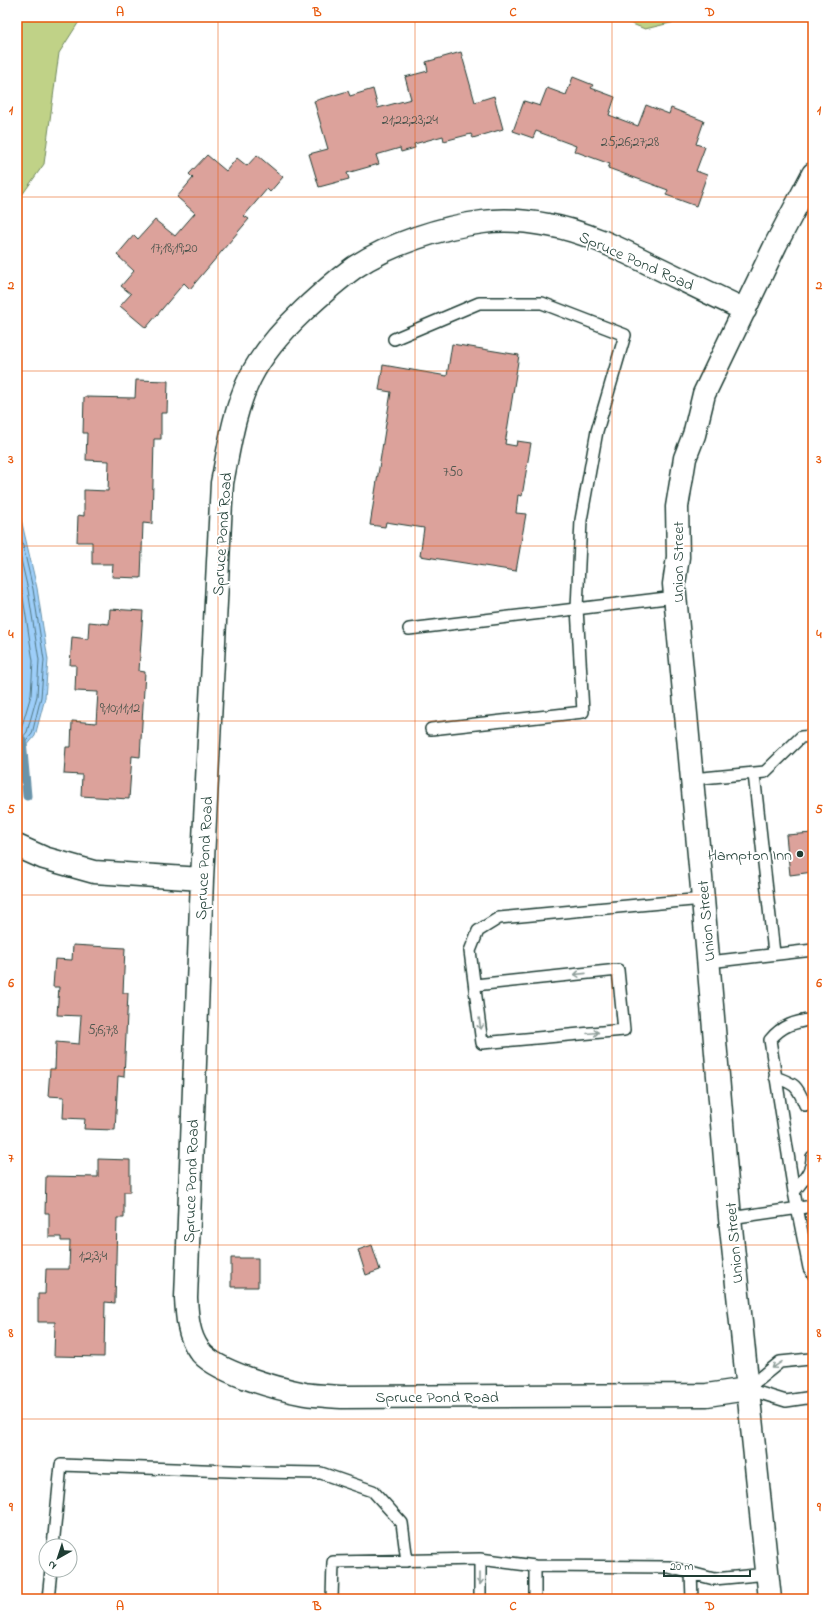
<svg xmlns="http://www.w3.org/2000/svg" width="830" height="1616" font-family="'Indie Flower',sans-serif">
<style>
.green{fill:#c0d287;stroke:#70885e}
.water{fill:#9dcef9;stroke:#6b94aa}
.lines{fill:none;stroke-linecap:round;stroke-linejoin:round}
.shore{stroke:#517783;stroke-width:1}
.stream{stroke:#6b94aa;stroke-width:9}
.building{fill:#dca29b;stroke:#1f3d34}
.service-casing{stroke:#1f3d34;stroke-width:14}
.minor-casing{stroke:#1f3d34;stroke-width:25}
.service{stroke:#fff;stroke-width:11}
.minor{stroke:#fff;stroke-width:22}
.oneway{stroke:#8f9e9a}
.grid{fill:none;stroke:#e8590c;stroke-width:1;stroke-opacity:0.55}
.poi-dot{fill:#1f3d34;stroke:#fff;stroke-width:1.5}
.labels{text-anchor:middle;stroke-width:4;stroke-linejoin:round;paint-order:stroke}
.number-label{font-size:14px;fill:#4e564e}
.street-label{font-size:16px;fill:#1f3d34;stroke:#fff}
.poi-label{font-size:16px;fill:#1f3d34;stroke:#fff;text-anchor:end}
.neatline{fill:none;stroke:#e8590c;stroke-width:1.5}
.grid-label{font-size:13px;text-anchor:middle;font-weight:bold;fill:#e8590c}
</style>
<rect width="100%" height="100%" fill="#fff"/>
<filter id="ink" filterUnits="userSpaceOnUse"><feTurbulence type="fractalNoise" baseFrequency=".025" numOctaves="2"/><feDisplacementMap in="SourceGraphic" scale="8" xChannelSelector="R" yChannelSelector="G"/><feConvolveMatrix kernelMatrix="1 2 1 2 8 2 1 2 1" color-interpolation-filters="sRGB"/></filter>
<g filter="url(#ink)">
<path class="green" d="M17 17H82L59 53 44 164 17 202Z
M614 17H696L645 29Z"/>
<path class="water" d="M17 502 37 588 48 660 45 698 35 736 17 758Z"/>
<g class="lines">
<path class="shore" d="M17 520 33 589 44 660 41 697 32 734 17 752
M17 542 28 590 39 660 37 696 27 732 17 744
M17 569 22 591 33 661 31 695 21 729 17 735"/>
<path class="stream" d="M22 740 27 796"/>
</g>
<path class="building" d="M461 52 475 102 494 96 503 129 473 138 471 134 444 141 443 136 414 144 415 148 401 152 400 148 376 155 379 164 347 173 349 179 319 187 309 154 328 149 314 101 348 91 350 96 373 89 378 108 411 99 405 77 428 71 426 62Z
M573 77 593 85 591 88 615 97 609 115 638 126 646 105 669 114 671 108 704 121 696 144 705 147 696 171 707 175 696 206 666 195 668 190 608 168 610 164 574 151 576 146 536 131 533 138 513 131 524 101 540 106 547 88 566 95Z
M207 155 226 171 237 158 247 166 257 155 283 177 270 192 267 189 244 216 249 219 190 289 184 283 146 328 120 306 131 294 121 286 134 271 117 255 134 235 138 239 155 220 175 236 195 213 177 197 193 178 189 174Z
M452 344 519 355 505 444 516 446 517 441 531 443 522 496 518 495 516 513 526 514 516 571 420 556 424 528 386 522 385 527 370 525 391 392 379 390 383 365 447 376Z
M136 380 168 381 167 413H161V439H154L152 524 143 523 141 578 112 577 113 564H92V542H77L78 515 84 516V490L108 491 109 461 86 460 87 433H83L84 397 135 398Z
M110 609 143 611 139 671 145 672 140 757 132 756 129 799 81 796 82 775 64 774 66 747H71L72 721 96 723 98 692 75 691 76 665H70L72 637 88 639 89 622 109 624Z
M813 833V872L790 875 786 835Z
M73 945 125 948 123 993H128L124 1077 118 1076 115 1130 84 1129 85 1119 63 1118 64 1097 48 1096 50 1069H55L56 1042 79 1044 81 1016 57 1015 59 987H53L55 959 72 960Z
M98 1159 130 1160V1192H124V1218H117L115 1303 105 1302 104 1357 54 1356 55 1322H38V1294H45L46 1269H69L70 1241H61V1237H49V1213H45L46 1176 98 1177Z
M372 1245 380 1270 366 1275 358 1250Z
M231 1258H258V1287H231Z"/>
<g class="lines">
<defs>
<path id="service" d="M394 339 479 303H542L625 335 597 431 581 520 577 608 583 712 431 729
M409 629 675 597
M754 774 774 953
M692 779 765 772 801 737 813 736
M709 962 813 950
M475 985 618 970 624 1030 482 1043 470 951 478 931 499 918 703 899
M813 1019C795 1022 782 1025 770 1040L794 1192 809 1268 813 1274
M775 1077C795 1084 797 1085 805 1105
M794 1192C802 1181 813 1171 812 1157
M730 1218 813 1206
M747 1389 780 1362 810 1359 813 1361
M747 1389 786 1401 813 1397
M53 1546 61 1465 258 1472 321 1473 373 1491 402 1523 407 1561
M480 1559V1599
M48 1599 51 1570
M332 1599 333 1562 480 1559 535 1566 669 1567 691 1573
M535 1599V1566
M692 1599 691 1573 714 1579 768 1574"/>
<path id="minor" d="M745 310C715 296 685 281 656 267 622 250 585 231 548 225 527 221 504 219 483 222 442 227 390 244 355 267 337 280 319 296 303 311 282 331 263 352 250 378 234 410 229 448 222 483L202 879 186 1298C187 1316 188 1335 199 1350 214 1372 279 1389 305 1394 317 1396 330 1396 342 1397L707 1395 747 1389
M17 846 44 858 94 872 202 879
M770 1599 730 1218 703 899 674 584 678 557 677 507 685 458 694 435 704 394 776 244 813 174"/>
</defs>
<use href="#service" class="service-casing"/>
<use href="#minor" class="minor-casing"/>
<use href="#service" class="service"/>
<use href="#minor" class="minor"/>
</g>
<defs><path id="oneway-shaft" d="M-6 0H5M1.5-3L5.5 0L1.5 3" fill="none" stroke-width="1.6" stroke-linecap="round" stroke-linejoin="round"/></defs>
<g class="oneway">
<use href="#oneway-shaft" transform="translate(580 974) rotate(174)"/>
<use href="#oneway-shaft" transform="translate(480 1024) rotate(82)"/>
<use href="#oneway-shaft" transform="translate(593 1033) rotate(-5)"/>
<use href="#oneway-shaft" transform="translate(777 1365) rotate(146)"/>
<use href="#oneway-shaft" transform="translate(480 1579) rotate(90)"/>
</g>
</g>
<path class="grid" d="M218 17V1599M415 17V1599M612 17V1599M17 197H813M17 371H813M17 546H813M17 721H813M17 895H813M17 1070H813M17 1245H813M17 1419H813"/>
<circle class="poi-dot" cx="800" cy="854" r="4"/>
<g class="labels">
<g class="number-label">
<text x="410" y="124">21;22;23;24</text>
<text x="630" y="146">25;26;27;28</text>
<text x="174" y="252">17;18;19;20</text>
<text x="453" y="476">750</text>
<text x="120" y="712">9;10;11;12</text>
<text x="103" y="1034">5;6;7;8</text>
<text x="93" y="1260">1;2;3;4</text>
</g>
<g class="street-label">
<text transform="translate(637 260) rotate(24)" y="6">Spruce Pond Road</text>
<text transform="translate(221 534) rotate(-86)" y="6">Spruce Pond Road</text>
<text transform="translate(677 562) rotate(-90)" y="6">Union Street</text>
<text transform="translate(203 858) rotate(-87)" y="6">Spruce Pond Road</text>
<text transform="translate(705 921) rotate(-95)" y="6">Union Street</text>
<text transform="translate(190 1181) rotate(-88)" y="6">Spruce Pond Road</text>
<text transform="translate(733 1243) rotate(-95)" y="6">Union Street</text>
<text x="437" y="1402">Spruce Pond Road</text>
</g>
<g class="poi-label">
<text x="792" y="860">Hampton Inn</text>
</g>
</g>
<rect width="830" height="1616" fill="none" stroke="#fff" stroke-width="44"/>
<g transform="translate(58 1558) rotate(219)"><circle r="19" fill="#ffffff" stroke="#a5b1ae"/>
<path d="M0-3L7 15L0 10L-7 15Z" fill="#1f3d34"/>
<text y="-6" font-size="11" font-weight="bold" text-anchor="middle" fill="#1f3d34">N</text>
</g>
<path d="M664 1570v6h86v-6" fill="none" stroke="#1f3d34" stroke-width="2"/>
<text x="670" y="1570" font-size="12" fill="#1f3d34" stroke="#ffffff" stroke-width="3" paint-order="stroke">20 m</text>
<rect x="22" y="22" width="786" height="1572" class="neatline"/>
<g class="grid-label">
<text x="120" y="16">A</text>
<text x="317" y="16">B</text>
<text x="513" y="16">C</text>
<text x="710" y="16">D</text>
<text x="11" y="114">1</text>
<text x="819" y="114">1</text>
<text x="11" y="289">2</text>
<text x="819" y="289">2</text>
<text x="11" y="463">3</text>
<text x="819" y="463">3</text>
<text x="11" y="638">4</text>
<text x="819" y="638">4</text>
<text x="11" y="813">5</text>
<text x="819" y="813">5</text>
<text x="11" y="987">6</text>
<text x="819" y="987">6</text>
<text x="11" y="1162">7</text>
<text x="819" y="1162">7</text>
<text x="11" y="1337">8</text>
<text x="819" y="1337">8</text>
<text x="11" y="1511">9</text>
<text x="819" y="1511">9</text>
<text x="120" y="1610">A</text>
<text x="317" y="1610">B</text>
<text x="513" y="1610">C</text>
<text x="710" y="1610">D</text>
</g>
</svg>
